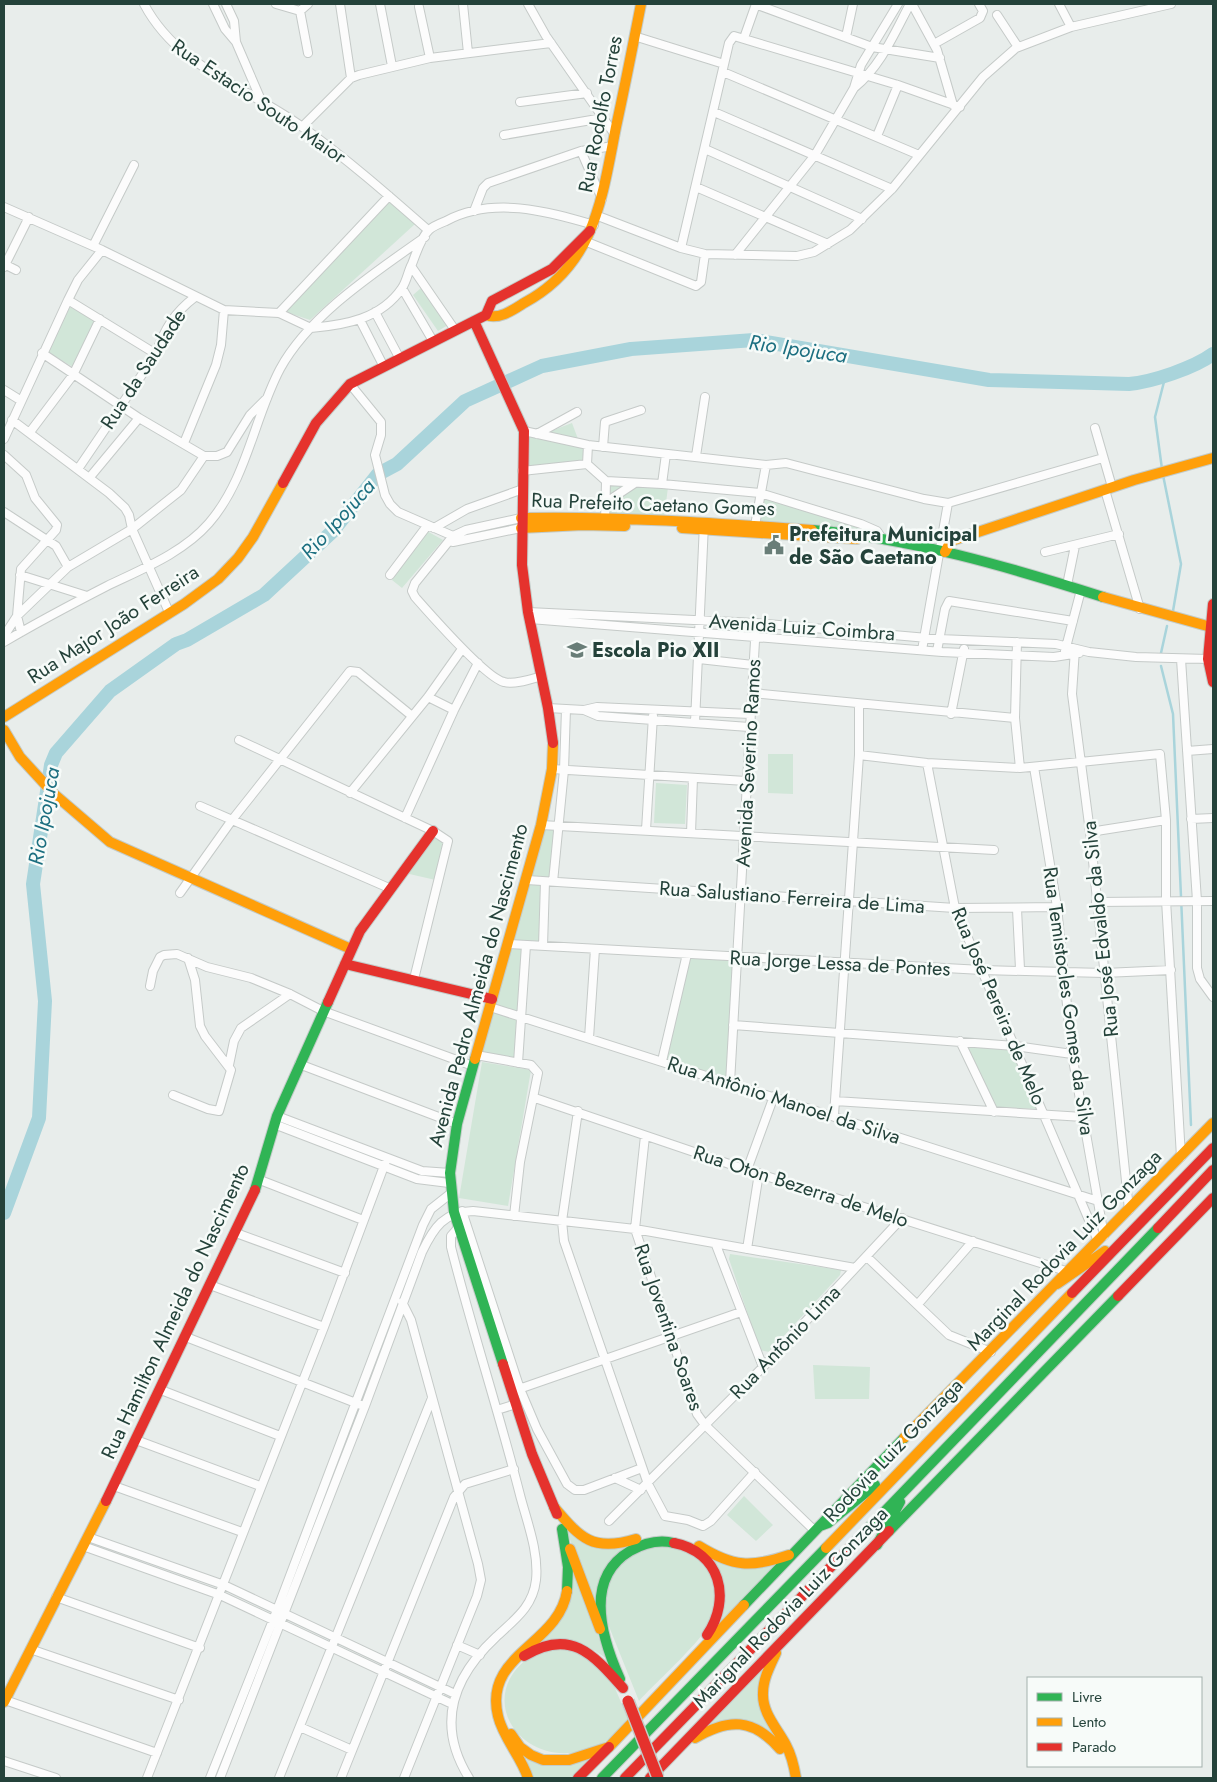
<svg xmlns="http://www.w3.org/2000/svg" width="1217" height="1782" font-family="Jost,sans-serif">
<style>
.green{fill:#d1e6d8}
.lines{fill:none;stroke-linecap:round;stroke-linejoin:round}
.stream{stroke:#a9d4db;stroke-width:2.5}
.river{stroke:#a9d4db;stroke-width:14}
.street-casing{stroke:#c5cac8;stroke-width:10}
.fast-casing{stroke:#c3cbc8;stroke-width:12}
.slow-casing{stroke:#c3cbc8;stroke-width:12}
.jam-casing{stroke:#c3cbc8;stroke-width:12}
.street{stroke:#fcfcfc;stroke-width:8}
.fast{stroke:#30b455;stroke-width:10}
.slow{stroke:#ff9f0a;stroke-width:10}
.jam{stroke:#e5322d;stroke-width:10}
.jam-bridge-casing{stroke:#c3ccc9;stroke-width:14;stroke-linecap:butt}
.jam-bridge{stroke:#e5322d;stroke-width:11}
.labels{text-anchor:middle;stroke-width:5;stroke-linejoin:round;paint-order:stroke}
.street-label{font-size:20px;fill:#24423a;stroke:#f7fbf9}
.poi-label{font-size:20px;font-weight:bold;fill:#24423a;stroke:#f7fbf9;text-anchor:start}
.water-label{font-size:21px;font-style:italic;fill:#1c6f80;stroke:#f7fbf9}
</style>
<rect width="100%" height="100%" fill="#e8edeb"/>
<path class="green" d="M389 200 415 224 310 320 286 312Z
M421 288 448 325 438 331 413 295Z
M70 307 95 321 73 367 47 352Z
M572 423 578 439 543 434Z
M530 436 584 447 582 462 529 467Z
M609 484 668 487 664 519 608 517Z
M760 492 866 524 864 535 843 528 756 523Z
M425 530 443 540 402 588 392 580Z
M768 754H793V794L768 793Z
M656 783 687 785 685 824 654 823Z
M539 823 559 824 555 881H547L541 946 527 945 518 1063 476 1055Z
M437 832 449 837 440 881 405 873Z
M687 954 737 957 730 1083 662 1061Z
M967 1046 1011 1048 1037 1109 996 1107Z
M482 1062 531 1070 508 1206 459 1198Z
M730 1254 841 1270 840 1275 769 1352 760 1350 729 1259Z
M813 1365 870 1367 869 1399H815Z
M744 1496 773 1525 756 1541 727 1515Z
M565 1527C590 1553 597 1548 631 1545 604 1563 598 1575 596 1606Z
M667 1544C688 1550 700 1557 711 1577 716 1586 719 1600 716 1611 712 1633 656 1682 639 1701L606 1619 605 1592 610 1576 622 1560 643 1546Z
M699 1549 717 1561 784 1560 715 1629 726 1598Z
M574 1573 607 1659C586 1643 564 1635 538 1644Z
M556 1647 578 1651 612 1681 628 1719C620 1727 613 1737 603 1743 530 1782 467 1700 531 1656 538 1651 548 1649 556 1647Z
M769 1658 762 1673 774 1736 759 1726 701 1731Z
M526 1755 541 1763 595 1756 572 1778H530Z"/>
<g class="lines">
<path class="stream" d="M1162 469 1155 417 1166 374
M1163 475 1181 564 1173 611
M1161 653 1167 626
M1161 666 1173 714 1191 1125"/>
<path class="river" d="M382 472 397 464 465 401 542 366 631 349 754 340 989 380 1129 384C1152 382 1194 368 1213 354
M4 1213 39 1118 45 1001 33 884 51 765 56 753 110 691 176 644 187 640 264 595 333 531 378 474"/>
<defs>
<path id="street" d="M144 4C178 68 245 86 301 126 346 158 387 194 428 230
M213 4 225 29 236 42
M226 4 234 21 236 42 261 100
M276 4 300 11 308 4
M340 4 351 78
M380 4 392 66
M463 4 468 53
M528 4 546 36 615 135
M755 4 872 47 940 58
M912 4 937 50 953 105
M1059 4 1071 27
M419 7 430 58
M300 11 308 53
M997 15 1018 47
M634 36 724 64
M846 37 853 4
M744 38 756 4
M934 44 980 18 983 11 979 4
M723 72 919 155
M854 88C881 66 894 34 910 4
M520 102 587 93
M714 112 892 189
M302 127 351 78 359 75 430 58 551 43
M504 135 603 118
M877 136 898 85
M705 149 862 219
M581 151 602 199
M696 187 828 244
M4 207 102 250 224 310 279 313 311 328
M474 211 483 188 488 183 581 151 613 146
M598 216 681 248 705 254 797 256 814 252 850 230 892 189 983 77 1016 48 1071 27 1171 4
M582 240 696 286 701 282 705 254
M93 246 134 165
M681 248 729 43 734 36 898 85 960 107
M735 255 815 155 854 88 861 65 898 4
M4 264 16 270
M411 266 455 330
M4 267 29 217
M402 288 433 341
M68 300 156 354
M375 312 400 359
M279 313 389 196
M360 320 384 367
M311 328C345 325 381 319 402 288 407 281 408 271 412 264 416 254 421 237 429 230 433 226 441 223 446 221 493 196 546 211 594 225
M42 353 139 418 204 456H217L227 452 250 415 267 398
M350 384 381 422V435L375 455 385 495 390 504 398 512 453 536 456 541
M4 390 20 400
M12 420 109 493 125 508 129 515 132 529 169 612
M1095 428 1112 487
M524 431 588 445 766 465 786 463 924 499 948 503 1103 458
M30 432 73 375 100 319
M537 434 577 412
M4 439 68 300 78 280 102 250
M184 443 216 365 221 345 224 310
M588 445 587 464 606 481
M603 447 605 422 641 410
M4 455 26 475 35 498 57 525 56 530 21 569 17 616 21 632
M696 456 705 397
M78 469 156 354C164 329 175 312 195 297
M522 471 587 464
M90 477 139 418
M606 481 662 484 760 493 861 524 877 531 883 540
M662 484 666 454
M1105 490 1140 609
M605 503 635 483
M4 512 56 546 68 567
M521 518 466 530 453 536 415 583 412 591 415 597C430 614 486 678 504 682 515 685 531 679 542 676
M605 522 606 481
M434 528 467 509 523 489
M754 531 766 465
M453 542 521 528
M1045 552 1119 534
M20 575 87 596
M390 575 427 526
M1067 585 1075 546
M528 612 756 623 939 639 1056 644 1089 652 1136 657 1208 659
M530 619 942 652 1054 657 1079 653
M4 636 17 616 68 567 132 529 181 490 204 456
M4 642C38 622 72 604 107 586 142 569 183 553 209 523 247 479 254 418 280 369 310 314 376 272 425 237
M1017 642 1015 718 1020 768
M1075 649 1072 694 1090 832 1129 1210
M922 650 948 503
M937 651 945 609 949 601 1073 621
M1065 651 1081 590
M699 659 753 665
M1181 659 1197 901V968L1200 979 1213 997
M752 693 1015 718
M428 697 454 710
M548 708 584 710 598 716 749 727
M584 710 597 707 750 714
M951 714 964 649
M695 722 704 524
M239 740 433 831 448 841 414 979
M1187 751 1213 749
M859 755 927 763 1020 768 1160 754 1166 820V900L1181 1157
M927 763 955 908 1098 1241
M1034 767 1057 907 1072 1054 1104 1236
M552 769 746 781
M350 793 428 697 462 649
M200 806 389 888
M405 818 454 710 478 663
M1191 819 1213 818
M541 825 994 850
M646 830 653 716
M1090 832 1166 820
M691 833 693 778
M527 880 955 908 1057 907
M553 882 564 770 566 709
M180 893 232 820 350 671 358 672 412 716
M1096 902 1213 901
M1017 909 1020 969
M509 944 982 970 1104 973 1171 970
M543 946 545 882
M150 986 153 971 160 957 164 955 177 954 207 967 251 978 290 994 323 1011 473 1066
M490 1007 1098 1201
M733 1025 1015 1046 1072 1054
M589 1038 595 949
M960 1041 994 1112
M476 1055 531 1065 538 1073 520 1162 514 1216
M662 1061 687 954
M518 1063 526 945
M299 1064 457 1124
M229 1065 234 1041 241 1028 290 994
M730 1083 756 623
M173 1095 208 1109 219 1111 231 1070 205 1036 200 1026 195 980 188 958
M535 1098 747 1170 1069 1272
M835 1101 1083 1117
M578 1111 562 1221 564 1241 648 1484 665 1516 688 1520 703 1526 711 1521 755 1472
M834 1115 859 755V704
M277 1116 422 1171 450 1173
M274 1124 417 1179 449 1183
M645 1136 635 1229 697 1414 705 1425 815 1531
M747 1170 774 1096
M260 1180 363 1220
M462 1211 520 1389 537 1429 567 1484 575 1490H584L642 1468
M458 1228 451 1236V1247C472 1330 499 1412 520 1495 527 1522 539 1552 536 1580 533 1607 514 1620 496 1637 452 1678 436 1725 469 1778
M236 1233 345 1273
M716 1245 763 1367
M747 1249 759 1173
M867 1257 949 1335 991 1352
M210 1285 324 1327
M402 1302 411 1320 478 1564 481 1580 477 1596 404 1778
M918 1304 973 1241
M186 1337 361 1405
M161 1390 280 1436
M516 1390 741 1312
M497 1410 516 1404
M136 1440 260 1486
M615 1478 641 1490
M114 1486 242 1532
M609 1521 763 1367 902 1218
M88 1537 224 1585 455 1694
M83 1546 220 1595 452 1704
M56 1597 200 1648
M457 1645 480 1655
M30 1649 179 1700
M5 1700 157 1753
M300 1727 352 1750
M4 1761 56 1778
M147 1778 324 1327 387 1158
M210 1778 277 1610 423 1225 431 1209 450 1194
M220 1778 365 1406 422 1252C434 1227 444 1212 473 1211L635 1229 855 1268
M279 1778 432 1398
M341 1778 454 1497 465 1484 514 1469"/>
<path id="fast" d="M812 530C911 538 1009 567 1103 597
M475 1059 457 1124 450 1173 454 1212 503 1364
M255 1190 277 1116 328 1002
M820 1526 828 1523 875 1485
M562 1529 568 1567 567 1591
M889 1531 1118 1296
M861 1536 1158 1228
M877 1545 900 1502
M744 1605 904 1438
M620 1679C602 1639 583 1579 630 1551 644 1543 658 1539 674 1543
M602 1778 826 1548"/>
<path id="slow" d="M486 315C499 320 513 310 524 303 595 265 602 198 616 127 625 86 633 45 641 4
M521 518C618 516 715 523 812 530
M521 528 583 525 625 526
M682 528 857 539
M945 552 951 541 1134 480 1213 458
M1103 597 1211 627
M4 717 184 604 218 579 238 558 253 537 283 483
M4 730 20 757 54 794 110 842 351 949
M475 1059 541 825 552 769 553 743
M1057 1284 1105 1251
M904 1438 1213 1123
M554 1507C581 1539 593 1552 636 1539
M699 1546C733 1567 751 1568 789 1555
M826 1548 1072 1293
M570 1549 600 1629
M776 1653C770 1666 763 1679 763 1693 762 1713 777 1728 786 1745 792 1756 794 1766 796 1778
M4 1702 106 1501
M511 1734 520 1747 531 1755 543 1760H569L609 1747 744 1605
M695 1738C729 1718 753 1718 780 1749
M528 1778C521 1756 503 1738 498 1716 483 1654 559 1645 567 1591"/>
<path id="jam" d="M474 321 524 431 522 565 528 612 548 708 553 743
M283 483 316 423 350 384 486 315 492 301 552 269 590 231
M1213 604 1208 659 1213 682
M345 964 492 999
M328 1002 360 931 433 831
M1158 1228 1213 1170
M1072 1293 1213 1148
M1118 1296 1213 1198
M503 1364 532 1454 557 1514
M106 1501 255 1190
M674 1543C720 1552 732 1598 707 1635
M524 1656C570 1628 592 1653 623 1688
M578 1778 609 1747
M625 1778 861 1536
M650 1778 889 1531"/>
</defs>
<use href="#street" class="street-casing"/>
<use href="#fast" class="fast-casing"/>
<use href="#slow" class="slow-casing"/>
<use href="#jam" class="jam-casing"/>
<use href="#street" class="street"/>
<use href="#fast" class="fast"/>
<use href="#slow" class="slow"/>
<use href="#jam" class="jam"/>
<defs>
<path id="jam-bridge" d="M628 1701 658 1778"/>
</defs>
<use href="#jam-bridge" class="jam-bridge-casing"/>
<use href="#jam-bridge" class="jam-bridge"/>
</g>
<defs>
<symbol id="civic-bare" viewBox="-9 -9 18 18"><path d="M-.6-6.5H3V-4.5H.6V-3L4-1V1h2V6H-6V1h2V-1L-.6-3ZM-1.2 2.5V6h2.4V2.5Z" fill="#697e78" stroke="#f7fbf9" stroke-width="2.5" paint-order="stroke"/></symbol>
<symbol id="school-bare" viewBox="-9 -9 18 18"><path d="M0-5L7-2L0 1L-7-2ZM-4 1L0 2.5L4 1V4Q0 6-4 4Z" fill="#697e78" stroke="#f7fbf9" stroke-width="2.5" paint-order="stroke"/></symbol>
</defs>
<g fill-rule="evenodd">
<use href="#civic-bare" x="760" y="531" width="28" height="28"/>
<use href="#school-bare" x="563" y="636" width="28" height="28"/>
</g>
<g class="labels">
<g class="street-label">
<text transform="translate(259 101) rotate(34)" y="7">Rua Estacio Souto Maior</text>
<text transform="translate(600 114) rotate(-79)" y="7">Rua Rodolfo Torres</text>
<text transform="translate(143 369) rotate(-57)" y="7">Rua da Saudade</text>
<text transform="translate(653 504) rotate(2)" y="7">Rua Prefeito Caetano Gomes</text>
<text transform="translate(113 624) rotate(-33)" y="7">Rua Major João Ferreira</text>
<text transform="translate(802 627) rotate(4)" y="7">Avenida Luiz Coimbra</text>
<text transform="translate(748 763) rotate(-87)" y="7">Avenida Severino Ramos</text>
<text transform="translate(792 897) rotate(4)" y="7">Rua Salustiano Ferreira de Lima</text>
<text transform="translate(1100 929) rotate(-96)" y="7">Rua José Edvaldo da Silva</text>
<text transform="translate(840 963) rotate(3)" y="7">Rua Jorge Lessa de Pontes</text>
<text transform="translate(478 985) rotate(-75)" y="7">Avenida Pedro Almeida do Nascimento</text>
<text transform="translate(1069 1001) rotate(82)" y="7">Rua Temistocles Gomes da Silva</text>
<text transform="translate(999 1006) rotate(67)" y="7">Rua José Pereira de Melo</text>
<text transform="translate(784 1100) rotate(18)" y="7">Rua Antônio Manoel da Silva</text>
<text transform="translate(801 1186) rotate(18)" y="7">Rua Oton Bezerra de Melo</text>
<text transform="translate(1064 1250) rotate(-46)" y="7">Marginal Rodovia Luiz Gonzaga</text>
<text transform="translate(175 1311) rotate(-65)" y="7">Rua Hamilton Almeida do Nascimento</text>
<text transform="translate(669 1327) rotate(71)" y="7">Rua Joventina Soares</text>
<text transform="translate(785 1342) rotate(-46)" y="7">Rua Antônio Lima</text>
<text transform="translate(893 1450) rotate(-46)" y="7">Rodovia Luiz Gonzaga</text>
<text transform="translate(790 1607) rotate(-46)" y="7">Marignal Rodovia Luiz Gonzaga</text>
</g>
<g class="poi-label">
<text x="789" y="541">Prefeitura Municipal<tspan x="789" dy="23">de São Caetano</tspan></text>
<text x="592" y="657">Escola Pio XII</text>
</g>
<g class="water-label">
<text transform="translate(798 349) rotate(8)" y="7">Rio Ipojuca</text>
<text transform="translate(338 519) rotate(-48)" y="7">Rio Ipojuca</text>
<text transform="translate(44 816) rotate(-80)" y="7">Rio Ipojuca</text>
</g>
</g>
<rect width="1217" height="1782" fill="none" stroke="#24423a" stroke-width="10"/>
<rect x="1027" y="1677" width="175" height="90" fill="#f7fbf9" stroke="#a3b1ad"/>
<rect x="1037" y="1693" width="25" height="8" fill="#30b455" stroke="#a3b1ad"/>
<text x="1072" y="1702" font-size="15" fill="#24423a">Livre</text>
<rect x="1037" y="1718" width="25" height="8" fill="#ff9f0a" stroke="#a3b1ad"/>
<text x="1072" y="1727" font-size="15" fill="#24423a">Lento</text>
<rect x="1037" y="1743" width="25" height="8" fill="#e5322d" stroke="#a3b1ad"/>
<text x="1072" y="1752" font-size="15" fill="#24423a">Parado</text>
</svg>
